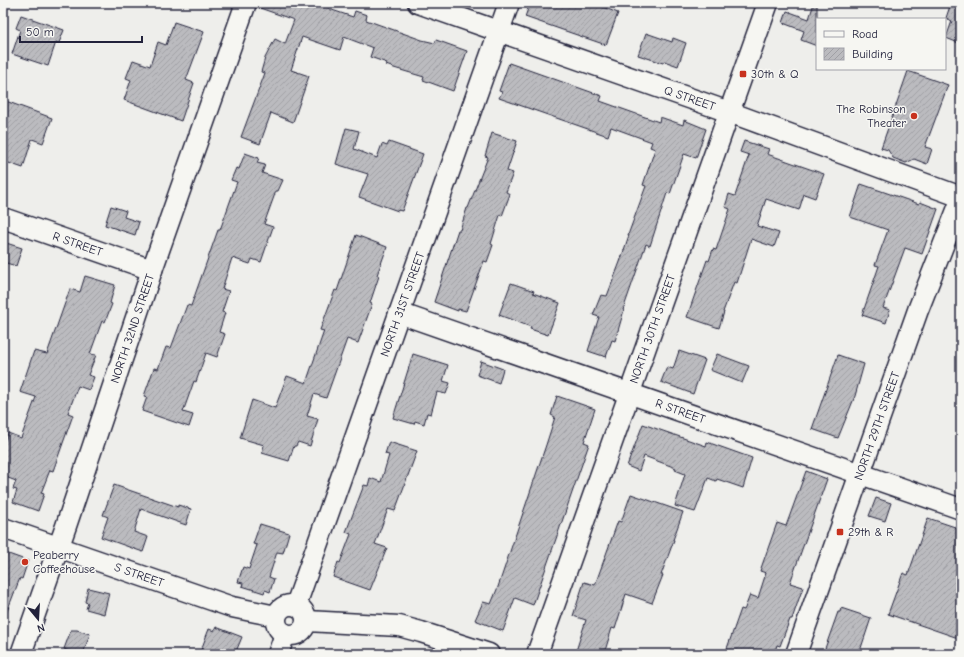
<svg xmlns="http://www.w3.org/2000/svg" width="964" height="657" font-family="'Comic Neue',sans-serif">
<style>
.building{fill:url(#building-hatch);stroke:#22223b}
.lines{fill:none;stroke-linecap:round;stroke-linejoin:round}
.minor-casing{stroke:#22223b;stroke-width:23}
.minor{stroke:#f6f6f2;stroke-width:20}
.poi-dot{fill:#c8321e;stroke:#f6f6f2;stroke-width:1.5}
.labels{text-anchor:middle;stroke-width:3;stroke-linejoin:round;paint-order:stroke}
.poi-label{font-size:12px;fill:#22223b;stroke:#f6f6f2;text-anchor:start}
.street-label{font-size:12px;fill:#22223b;stroke:#f6f6f2}
</style>
<defs>
<pattern id="building-hatch" width="6" height="6" patternUnits="userSpaceOnUse"><rect width="6" height="6" fill="#bbbbbf"/><path d="M-1 1l2-2M0 6l6-6M5 7l2-2" fill="none" stroke="#a0a0a5"/></pattern>
</defs>
<rect width="100%" height="100%" fill="#eeeeeb"/>
<filter id="ink" filterUnits="userSpaceOnUse"><feTurbulence type="fractalNoise" baseFrequency=".025" numOctaves="2"/><feDisplacementMap in="SourceGraphic" scale="8" xChannelSelector="R" yChannelSelector="G"/><feConvolveMatrix kernelMatrix="1 2 1 2 8 2 1 2 1" color-interpolation-filters="sRGB"/></filter>
<g filter="url(#ink)">
<path class="building" d="M257 3H331L329 9 353 17 355 11 367 15 366 20 422 40 435 43 436 40 467 51 453 91 423 80 424 77 394 68 386 65 387 63 370 57 373 48 344 37 340 50 302 37 291 70 309 76 293 122 271 113 260 144 241 137 265 73 261 72 265 58 275 39 285 44 294 20 257 7Z
M530 3H592L618 13 606 45 525 17Z
M814 3H817V46L801 40 804 31 783 23 787 11 809 19Z
M951 3H961V44L946 38 952 21 946 18Z
M21 15 64 30 59 43 56 42 48 66 12 54 20 30 16 28Z
M174 22 204 32 186 80 194 83 181 121 124 100 131 80 126 78 133 60 150 66 158 42 166 45Z
M646 33 672 42 673 38 686 43 678 66 664 61 663 63 638 55Z
M509 63 602 96 600 101 659 122 660 117 683 125 684 120 706 129 696 158 684 154 670 194 667 193 650 246 646 244 623 310H624L615 341 612 340 606 357 588 351 599 317 593 315 601 295 607 296 620 262 629 235H628L646 186 643 185 655 149 650 147 652 142 611 127 608 136 499 98 502 92 499 91Z
M908 71 948 85 925 147 932 149 927 164 914 159 906 163 893 158 888 150 881 148Z
M3 100 52 118 43 143 32 139 23 168 3 161Z
M346 128 359 131 354 149 377 158 382 144 387 146 389 142 423 154 402 211 398 210V211L359 197 368 174 336 164Z
M492 133 517 141 507 171 513 173 506 192 510 194 502 216 500 215 491 244 493 245 487 262 484 261 466 311 458 309V311L434 302 458 230H460L467 208H468L488 157 485 156Z
M744 141 769 149 767 154 824 174 815 198 804 194 799 210 766 199 757 226 779 233 774 247 751 239 737 283 734 282 723 312H724L719 328 687 317 707 260 709 261 713 249 716 250 730 209 725 207 729 194 735 196 749 155 740 152Z
M245 153 259 158 257 163 265 165 262 173 283 180 278 191H276L264 224 273 227 261 262 252 259 250 264 232 258 222 289 229 291 222 312 225 313 219 332 225 334 217 357 206 353 196 382 194 381 183 412 193 415 189 427 142 411 147 397 144 396 154 368 158 369 166 347 171 348 187 305 191 306 218 230H220L237 182 231 180 236 168 239 169Z
M861 184 919 204 920 202 938 209 922 254 905 248 883 308 890 310 886 323 862 315 879 266 875 265 888 230 850 217Z
M111 206 126 211 124 217 139 222 135 235 105 225Z
M356 235 387 247 377 275 379 276 370 303 372 304 358 343 347 339 326 398 314 394 307 416 318 419 310 446 298 442 296 446H294L289 461 262 453 264 445 240 438 252 400 275 408 287 376 306 383 324 331 320 330 335 290 337 291Z
M3 242 22 248 16 266 3 262Z
M85 276 115 285 110 303 112 304 105 322 102 321 90 354 96 355 88 375 94 377 89 390 78 386 68 413 73 415 53 471 50 470 41 493 44 494 38 511 13 502 17 490 13 489 16 481 3 476V447L8 433 21 438 36 397 20 392 34 351 47 354 70 289 80 292Z
M511 283 534 291 533 293 560 303 548 335 530 329 531 327 499 315Z
M679 351 705 360 693 394 661 382 667 367 673 369Z
M413 354 448 365 443 381 450 383 446 394 437 392 431 414 427 413 424 424 415 421 414 424 393 418Z
M717 354 749 366 742 383 710 370Z
M838 355 864 364 855 396 838 438 812 429Z
M481 361 503 369 499 383 477 375Z
M557 396 595 409 584 442 589 444 533 605 515 598 503 631 475 620 483 602 491 604 498 587 546 445 555 417 551 415Z
M643 424 706 446 707 442 752 458 743 488 717 479 716 481 708 478 695 512 675 506 685 474 675 470 676 468 644 456 639 471 627 466Z
M389 442 417 451 395 511 388 509 375 544 387 548 370 590 333 577 338 562 340 563 351 534 346 532 364 485 368 486 370 478 381 482 389 455 385 454Z
M806 471 827 479 790 583 803 587 792 619H790L780 646 777 645 774 654H725L741 609 744 610 745 608 750 595 758 598 766 573 760 571 777 523 786 526Z
M114 485 178 507V505L191 509 186 525 141 509 134 532 148 537 143 552 101 537 108 517 103 515Z
M631 494 683 512 673 540H674L661 575H663L652 603 626 594 615 629 612 628 604 654H575L586 620 573 616 584 582 595 585 618 521 621 522Z
M876 498 891 503 885 521 869 516Z
M928 518 961 529V639L888 614 903 573 908 575Z
M260 524 289 533 283 553 277 552 269 577 274 579 270 592 265 590 264 593 242 586 243 583 238 582 243 567 249 569 257 545 253 544Z
M3 552 28 561 22 579 20 578 4 619Z
M88 588 109 593 104 614 86 609 88 603 85 602Z
M841 608 871 618 859 654H823L838 612H840Z
M216 627 242 637 235 654H211L201 650 209 629 214 631Z
M71 630H77L90 634 83 654H77L64 649Z"/>
<g class="lines">
<defs>
<g id="minor">
<path id="s1" d="M418 3 729 112 961 197"/>
<path id="s2" d="M3 218 152 270"/>
<path id="s3" d="M399 313 961 509"/>
<path id="s4" d="M3 528 232 607 276 616"/>
<circle cx="291" cy="620" r="15"/>
<path id="s5" d="M296 605 509 3"/>
<path d="M307 621 399 626 421 632 489 654"/>
<path id="s6" d="M21 654 66 526 152 270 246 3"/>
<path d="M278 654 285 634"/>
<path id="s7" d="M537 654 768 3"/>
<path id="s8" d="M796 654 918 310 961 200"/>
</g>
</defs>
<use href="#minor" class="minor-casing"/>
<use href="#minor" class="minor"/>
</g>
</g>
<g class="poi-dot">
<rect x="739" y="70" width="8" height="8" rx="2"/>
<circle cx="914" cy="116" r="4"/>
<rect x="836" y="528" width="8" height="8" rx="2"/>
<circle cx="25" cy="562" r="4"/>
</g>
<g class="labels">
<g class="poi-label">
<text x="751" y="78">30th &amp; Q</text>
<text x="906" y="113" text-anchor="end">The Robinson<tspan x="906" dy="14">Theater</tspan></text>
<text x="848" y="536">29th &amp; R</text>
<text x="33" y="559">Peaberry<tspan x="33" dy="14">Coffeehouse</tspan></text>
</g>
<g class="street-label">
<text dy="4" stroke="none"><textPath href="#s1" startOffset="288">Q STREET</textPath></text>
<text dy="4" stroke="none"><textPath href="#s2" startOffset="79">R STREET</textPath></text>
<text dy="4" stroke="none"><textPath href="#s5" startOffset="319">NORTH 31ST STREET</textPath></text>
<text dy="4" stroke="none"><textPath href="#s6" startOffset="344">NORTH 32ND STREET</textPath></text>
<text dy="4" stroke="none"><textPath href="#s7" startOffset="345">NORTH 30TH STREET</textPath></text>
<text dy="4" stroke="none"><textPath href="#s3" startOffset="298">R STREET</textPath></text>
<text dy="4" stroke="none"><textPath href="#s8" startOffset="242">NORTH 29TH STREET</textPath></text>
<text dy="4" stroke="none"><textPath href="#s4" startOffset="144">S STREET</textPath></text>
</g>
</g>
<rect width="964" height="657" fill="none" stroke="#f6f6f2" stroke-width="16"/>
<rect x="8" y="8" width="948" height="641" fill="none" stroke="#22223b" stroke-width="1.5" filter="url(#ink)"/>
<rect x="816" y="18" width="130" height="52" fill="#f6f6f2" stroke="#a1a1a9"/>
<rect x="824" y="31" width="20" height="6" fill="#f6f6f2" stroke="#a1a1a9"/>
<text x="852" y="38" font-size="12" fill="#22223b">Road</text>
<rect x="824" y="48" width="20" height="12" fill="url(#building-hatch)" stroke="#a1a1a9"/>
<text x="852" y="58" font-size="12" fill="#22223b">Building</text>
<g transform="translate(38 619) rotate(162)" stroke="#f6f6f2" stroke-width="3" paint-order="stroke">
<path d="M0-3L7 15L0 10L-7 15Z" fill="#22223b"/>
<text y="-6" font-size="11" font-weight="bold" text-anchor="middle" fill="#22223b">N</text>
</g>
<path d="M20 36v6h122v-6" fill="none" stroke="#22223b" stroke-width="2"/>
<text x="26" y="36" font-size="12" fill="#22223b" stroke="#f6f6f2" stroke-width="3" paint-order="stroke">50 m</text>
</svg>
